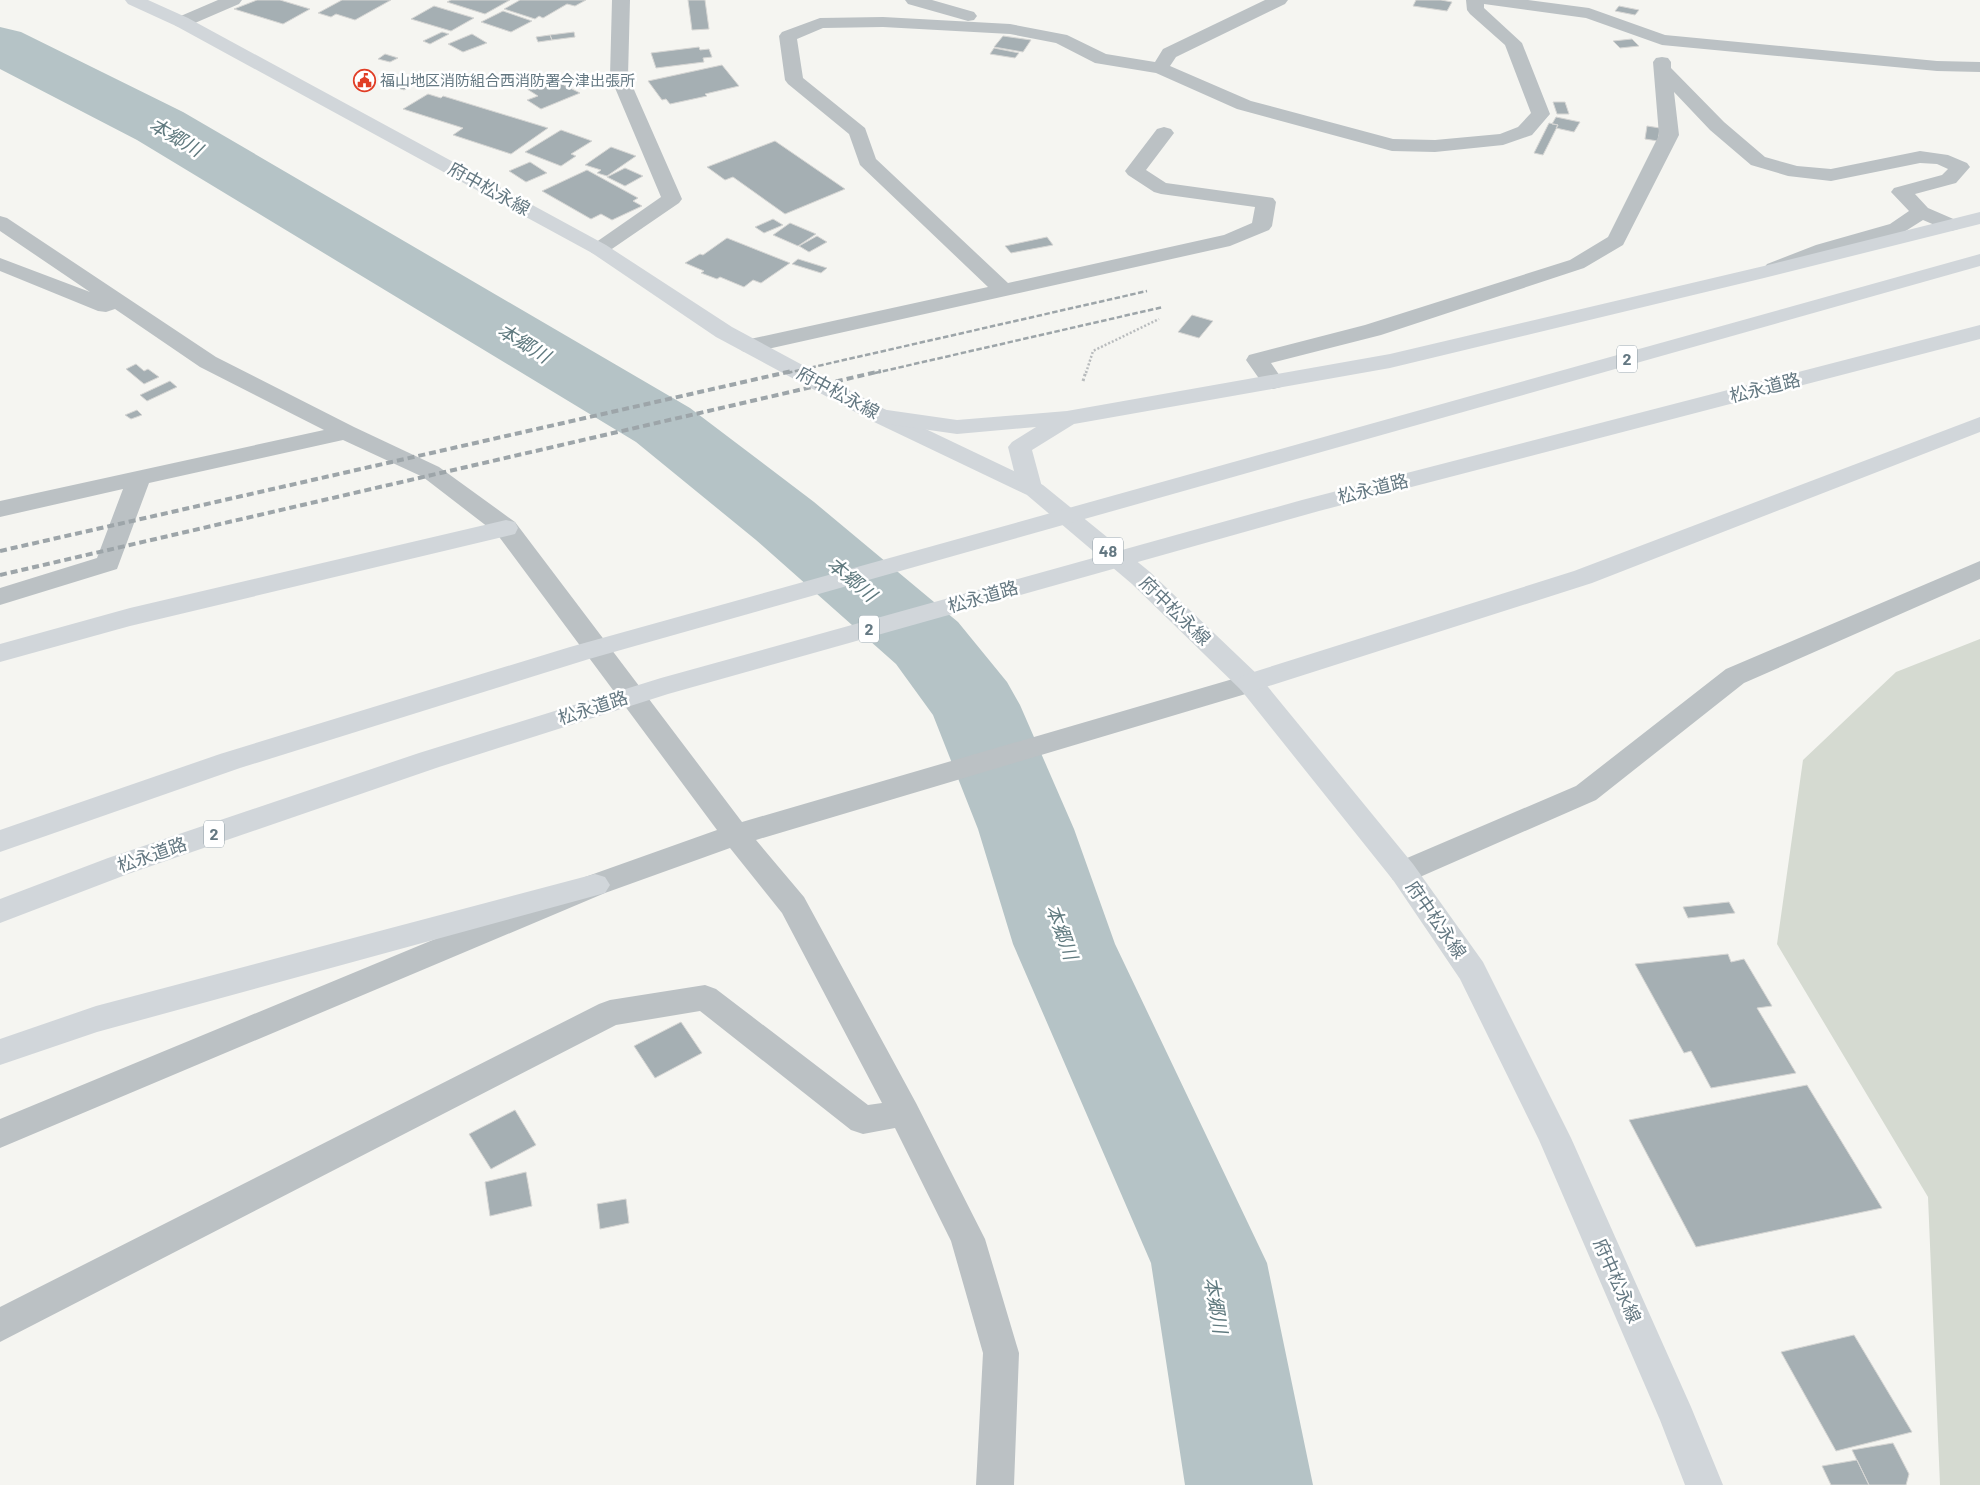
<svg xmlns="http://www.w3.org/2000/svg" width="1980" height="1485" font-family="Barlow,'Noto Sans JP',sans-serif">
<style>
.green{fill:#d5dad1}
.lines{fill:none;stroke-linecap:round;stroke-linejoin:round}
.river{fill:#b5c3c6;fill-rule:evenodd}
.building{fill:#a5afb3;stroke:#d6d6d4}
.path-far1{stroke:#b8bbbd;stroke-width:2.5;stroke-dasharray:2 2;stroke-linecap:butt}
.path{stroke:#b8bbbd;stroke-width:3;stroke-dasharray:2.5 2.5;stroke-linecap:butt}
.minor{fill:#bbc1c4;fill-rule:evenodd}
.major{fill:#d1d6da;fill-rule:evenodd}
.highway{fill:#d1d6da;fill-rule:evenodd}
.rail-far1{stroke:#9da5a9;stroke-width:2.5;stroke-dasharray:5.5 2.5;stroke-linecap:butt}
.rail{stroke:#9da5a9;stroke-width:4;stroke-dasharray:7 4;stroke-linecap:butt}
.labels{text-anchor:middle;stroke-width:5;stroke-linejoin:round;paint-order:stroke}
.far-poi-label{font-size:15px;fill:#647882;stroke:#fff;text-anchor:start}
.shield{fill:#fff;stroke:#92a0a8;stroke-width:1}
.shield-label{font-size:16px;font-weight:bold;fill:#647882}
.street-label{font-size:18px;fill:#647882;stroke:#fff}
.water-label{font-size:19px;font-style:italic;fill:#607a7f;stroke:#fff}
</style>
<rect width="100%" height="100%" fill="#f5f5f1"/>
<path class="green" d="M1980 639V1485H1940L1928 1197 1777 944 1803 760 1896 672Z"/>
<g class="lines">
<path class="river" d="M0 27 21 32 183 112 690 408 814 502 958 622 1007 682 1020 705 1074 829 1115 944 1267 1263 1313 1485H1185L1151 1263 1013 944 978 829 933 715 896 664 756 540 636 442 137 140 0 69Z"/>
</g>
<path class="building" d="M257 0H280L310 9 283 24 234 9Z
M342 0H391L355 20 336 14 331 17 318 13Z
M451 0H510L485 14 447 2Z
M520 0H586L575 6 567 4 543 18 539 16 535 19 504 9Z
M688 0H705L709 29 692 30Z
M1416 0H1441L1452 2 1447 11 1413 6Z
M434 6 474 18 451 31 411 19Z
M1619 6 1639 10 1635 15 1615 11Z
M503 11 532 21 511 32 481 22Z
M442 32 449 34 430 44 423 41Z
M574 32 575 37 552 40 550 35Z
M472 34 487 43 463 52 448 44Z
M550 35 552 40 538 42 536 37Z
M1003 36 1031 40 1023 52 994 47Z
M1632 39 1639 46 1620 48 1613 41Z
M699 47 700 50 709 49 712 57 703 58 704 62 656 68 651 53Z
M994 48 1019 53 1015 58 990 54Z
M385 54 398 58 390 62 378 59Z
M722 65 739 86 705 94 707 96 670 104 666 99 662 100 648 81Z
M390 79 411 86 404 90 382 83Z
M552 79 580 93 541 109 527 100 538 96 527 89Z
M428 94 441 98 443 96 548 128 511 154 453 135 463 128 403 109Z
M1553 102H1565L1569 114H1557Z
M1556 117 1580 122 1574 132 1556 128 1558 125 1552 124Z
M1549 123 1558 125 1543 155 1534 153Z
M1647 126 1660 128 1658 141 1645 139Z
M561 130 592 141 571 154 576 156 561 166 525 152Z
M775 141 845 189 785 214 733 177 725 180 707 167Z
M611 147 636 156 607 176 597 173 601 170 585 165Z
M530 162 547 173 526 182 509 171Z
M625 168 643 176 625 186 607 177Z
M587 170 638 198 633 201 642 206 612 220 601 214 591 219 542 191Z
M773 219 783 225 764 233 755 227Z
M790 223 816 234 798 246 773 235Z
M817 236 827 242 809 252 799 246Z
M1047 237 1053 245 1011 253 1005 246Z
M727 238 790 263 761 283 753 280 744 287 720 277 717 279 701 273 704 271 685 263 700 254 703 255Z
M798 259 827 268 821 273 792 264Z
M1192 315 1213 321 1199 338 1178 332Z
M136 364 144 371 148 369 159 377 144 384 126 369Z
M170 381 177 387 147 401 140 395Z
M137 410 142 415 131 419 125 415Z
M1729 902 1735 913 1688 918 1683 907Z
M1728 954 1731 962 1744 959 1772 1006 1757 1008 1796 1073 1711 1088 1691 1051 1684 1053 1635 964Z
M681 1022 702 1053 655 1078 634 1046Z
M1807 1085 1882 1208 1696 1247 1629 1120Z
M515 1110 536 1145 491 1169 469 1134Z
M526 1172 532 1206 490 1216 485 1182Z
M626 1199 629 1223 600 1229 597 1204Z
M1854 1335 1912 1432 1836 1451 1781 1352Z
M1893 1443 1909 1474 1906 1485H1869L1852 1450Z
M1857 1460 1869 1485H1831L1822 1466Z"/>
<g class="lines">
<path class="path-far1" d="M1086 373 1093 351 1159 319"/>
<path class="path" d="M1083 381 1086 371"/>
<path class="minor" d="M218 0H242L239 4 188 26 182 27 176 26 173 22 176 18Z
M612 0H630L628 76 682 199 679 203 606 253 599 255 592 253 589 249 592 245 661 197 610 76Z
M905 0H932L974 12 977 16 974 20 968 21 908 4Z
M1265 0H1288L1285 4 1176 57 1170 66 1251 101 1393 139 1435 140 1500 134 1518 127 1531 113 1505 45 1470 14 1467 10 1466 0H1528L1589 8 1665 35 1937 61 1980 62V72L1937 71 1662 45 1586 18 1484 4V8L1522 43 1550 114 1532 135 1503 145 1435 152 1392 151 1237 109 1156 73 1095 63 1056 43 1010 34 883 27 823 28 797 39 803 78 865 128 876 159 1008 283 1224 235 1252 223 1255 207 1161 194 1154 192 1128 175 1125 171 1128 167 1157 129 1164 127 1171 129 1174 133 1146 170 1166 183 1273 198 1276 202 1272 226 1269 230 1230 246 750 353 742 351 739 346 742 341 750 339 988 287 860 165 849 134 788 84 785 80 779 36 782 32 820 18 883 17 1010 24 1067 35 1106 54 1155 62 1163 49Z
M1662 57 1668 58 1671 62V68L1724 122 1765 157 1797 166 1831 169 1920 151 1948 155 1967 163 1970 167 1956 183 1915 194 1928 208 1958 221 1961 225 1958 229 1951 231 1944 229 1923 220 1904 232 1830 253 1781 272 1774 274 1767 272 1764 268 1767 264 1816 245 1890 224 1909 211 1891 192 1894 188 1942 175 1948 169 1937 164 1920 163 1831 181 1788 176 1751 165 1710 130 1674 92 1679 135 1623 245 1584 268 1381 335 1271 363 1284 382 1281 387 1273 389 1265 387 1246 360 1249 355 1365 325 1570 260 1608 237 1659 135 1653 62 1656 58Z
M0 216 7 218 216 357 354 427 439 467 515 522 742 822 1250 674 1259 676 1263 683 1259 690 756 840 804 897 916 1103 985 1239 1019 1353 1014 1485H976L983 1353 951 1241 895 1128 863 1134 851 1130 700 1011 616 1025 0 1342V1307L599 1004 610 1000 705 985 716 989 868 1105 882 1103 782 913 730 848 605 893 0 1148V1119L585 877 717 830 497 534 423 477 343 440 149 483 117 569 0 605V588L97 558 123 489 0 517V501L324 430 200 367 115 309 106 312 98 311 0 271V258L90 292 0 231Z
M1980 561V579L1744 683 1596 800 1413 880 1403 883 1393 880 1388 872 1393 864 1576 786 1726 669Z"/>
<path class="major" d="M125 0H148L188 18 606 245 732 327 888 411 1043 485 1150 572 1259 676 1413 864 1483 962 1571 1138 1691 1407 1723 1485H1685L1660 1420 1539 1140 1460 979 1393 880 1241 690 1132 584 1027 495 872 421 716 337 592 253 176 26 128 4Z"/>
<path class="highway" d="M1980 212V224L1764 278 1390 368 1074 424 1032 450 1042 487 1038 492 1030 495 1022 492 1018 487 1008 447 1012 442 1036 427 957 434 880 423 872 421 869 416 872 411 880 409 957 420 1067 411 1390 354 1764 266Z
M1980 254V266L589 659 240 768 0 852V830L220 754 570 647Z
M1980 325V339L1319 511 668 694 439 767 128 874 0 923V899L108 858 419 753 661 678 1302 500Z
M1980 417V432L1592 583 1250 692 1241 690 1237 683 1241 676 1574 571Z
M506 520 515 522 518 528 515 534 130 626 0 662V644L130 608Z
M595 874 605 877 610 885 605 893 97 1032 0 1065V1039L96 1006Z"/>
<path class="rail-far1" d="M787 373 1147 291
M875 373 1163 307"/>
<path class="rail" d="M0 551 792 371
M0 575 881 371"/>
</g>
<defs>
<symbol id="civic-ring" viewBox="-11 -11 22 22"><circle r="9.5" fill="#fff" stroke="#e13e26" stroke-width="1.5"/><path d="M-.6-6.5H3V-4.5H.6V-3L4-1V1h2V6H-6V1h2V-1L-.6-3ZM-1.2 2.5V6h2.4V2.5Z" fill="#e13e26"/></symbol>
</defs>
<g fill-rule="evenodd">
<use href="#civic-ring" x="352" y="68" width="25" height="25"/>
</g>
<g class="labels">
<g class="far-poi-label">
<text x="380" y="86">福山地区消防組合西消防署今津出張所</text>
</g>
<g class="shield">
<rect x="1617" y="345.5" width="20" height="27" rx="4"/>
<rect x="1093" y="537.5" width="30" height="27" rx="4"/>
<rect x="859" y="615.5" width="20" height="27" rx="4"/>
<rect x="204" y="820.5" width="20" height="27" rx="4"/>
</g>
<g class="shield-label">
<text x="1627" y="365">2</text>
<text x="1108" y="557">48</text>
<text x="869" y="635">2</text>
<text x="214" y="840">2</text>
</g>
<g class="street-label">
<text transform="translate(489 189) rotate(29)" y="6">府中松永線</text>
<text transform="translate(1765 388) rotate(-14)" y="6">松永道路</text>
<text transform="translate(838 393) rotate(28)" y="6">府中松永線</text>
<text transform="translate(1373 489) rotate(-14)" y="6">松永道路</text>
<text transform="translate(983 597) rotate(-16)" y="6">松永道路</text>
<text transform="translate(1175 611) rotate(44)" y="6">府中松永線</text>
<text transform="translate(593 708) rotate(-18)" y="6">松永道路</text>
<text transform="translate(152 855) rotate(-19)" y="6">松永道路</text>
<text transform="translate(1436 920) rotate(55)" y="6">府中松永線</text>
<text transform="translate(1617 1281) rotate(66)" y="6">府中松永線</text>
</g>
<g class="water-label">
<text transform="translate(176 137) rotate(30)" y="7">本郷川</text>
<text transform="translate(524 343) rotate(31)" y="7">本郷川</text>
<text transform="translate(852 579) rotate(40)" y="7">本郷川</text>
<text transform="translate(1062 932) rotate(70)" y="7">本郷川</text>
<text transform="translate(1216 1305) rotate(80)" y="7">本郷川</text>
</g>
</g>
</svg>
